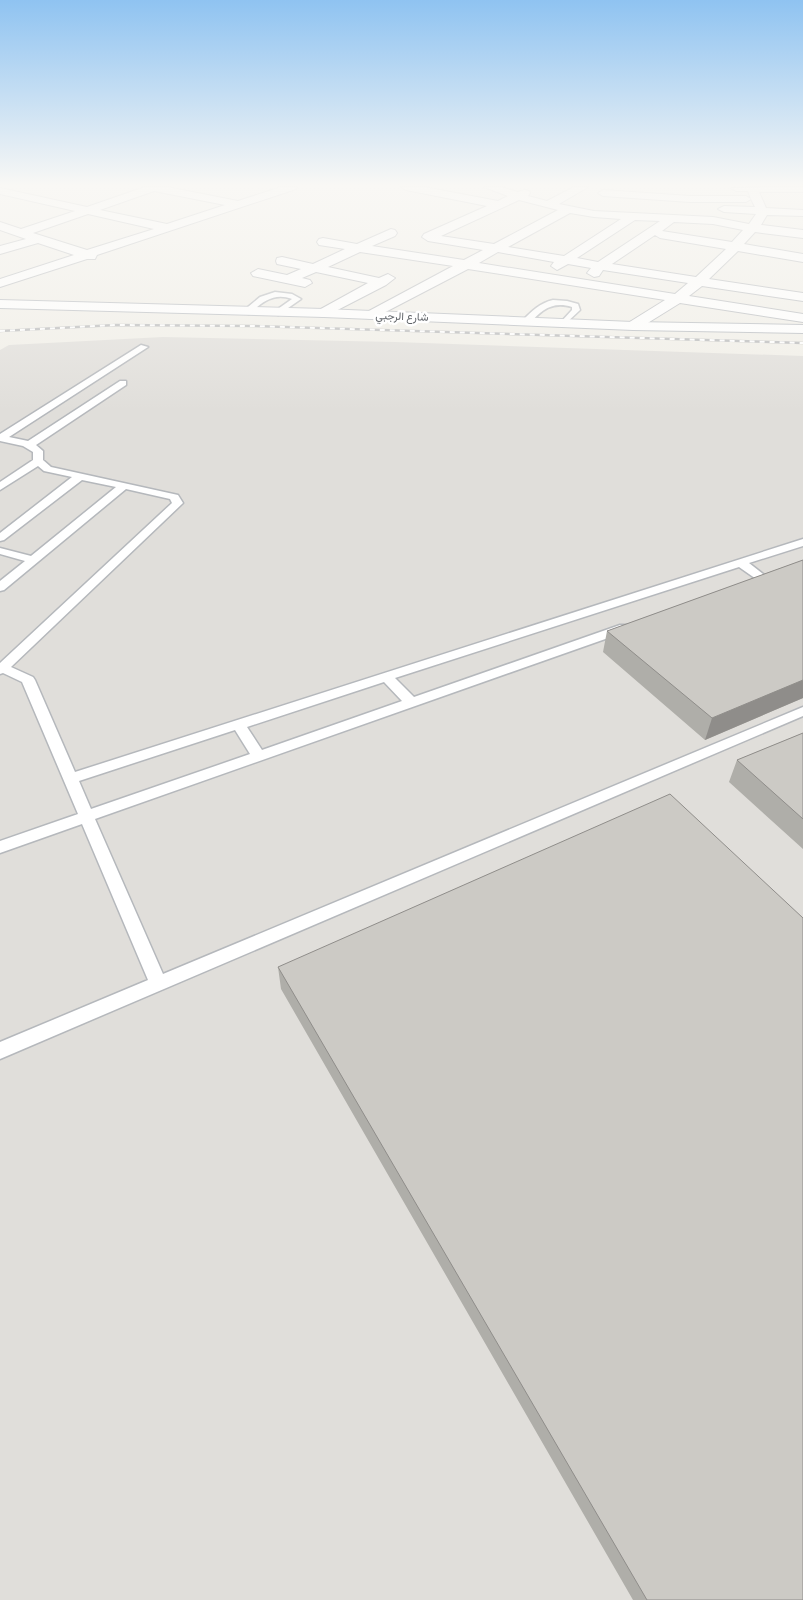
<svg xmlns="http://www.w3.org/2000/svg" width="803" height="1600" font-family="'Roboto Condensed',Vazirmatn,sans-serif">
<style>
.industrial{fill:#e0deda}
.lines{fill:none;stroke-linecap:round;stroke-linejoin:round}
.service-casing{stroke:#b5b8bc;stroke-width:3}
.minor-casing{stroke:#b5b8bc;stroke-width:2}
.secondary-casing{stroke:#b6babf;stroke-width:2}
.service{fill:#fff;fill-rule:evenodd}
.minor{fill:#fff;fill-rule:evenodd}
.secondary{fill:#fff;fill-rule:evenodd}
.rail-casing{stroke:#b6b7b8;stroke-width:2.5}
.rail{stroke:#fff;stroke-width:2;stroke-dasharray:5;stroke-linecap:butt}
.wall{fill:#afaea9}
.shaded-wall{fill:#8f8d8a}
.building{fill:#cccac5;stroke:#8f8d8a}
.labels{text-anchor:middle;stroke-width:5;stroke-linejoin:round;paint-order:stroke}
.far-street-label{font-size:11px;fill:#5f6368;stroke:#fff}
</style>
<rect width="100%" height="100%" fill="#f1efe8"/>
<path class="industrial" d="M163 337 395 342 803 356V1600H0V350L9 345Z"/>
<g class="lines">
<defs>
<path id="service" d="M275 292 292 294 301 299 278 315 274 313 275 311 292 299C274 292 262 302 249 314L242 312 260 297Z
M553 300 567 301 578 304 580 310 564 325 560 323 572 310V307C552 301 542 310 529 324H523V320C532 311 540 303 553 300Z
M141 345 148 347 9 437 28 441 120 381H126V385L36 445 43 451V460L51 467 178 495 183 503 11 667 33 677 35 680 75 772 803 539V546L749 563 767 577 769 579 767 581H759L739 567 395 678 414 697 620 625H628L630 628 628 631 95 819 163 974 803 707V716L0 1059V1042L148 980 82 824 0 853V841L78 814 22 682 3 673 0 674V663L172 503 170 499 126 489 4 590 0 591V581L25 561 0 554V548L31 556 116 487 82 480 4 540 0 541V533L72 477 44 471 38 466 0 490V482L33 460V452L23 446 0 441V434ZM384 682 402 701 262 750 247 727ZM235 730 250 754 91 809 79 781Z"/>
<path id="minor" d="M145 187H167L238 201 281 187H297L296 189 97 255 95 259H87L0 287V279L74 255 38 243 0 254V246L26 239 0 230V222L21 229 75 211 0 194V188L87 207ZM154 191 225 205 167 224 100 210ZM88 214 154 229 87 250 33 233Z
M401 187H424L498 201 508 196 484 187H501L518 192 525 190 529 191 530 193 528 196 547 201 574 187H588L559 204 594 211 713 217 749 224 756 214 724 212 718 209 724 206 755 207 751 199 746 202H690L603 196 598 193 603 190 690 196H746L751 199 748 191H736L731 188 803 187V192H759L766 208 803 210V216L767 215 761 225 803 230V238L755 232 744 244 803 254V262L738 251 709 279 803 293V301L702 286 689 296 803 314V322L680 303 638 329H628L626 326 628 323 665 300 468 269 372 319 367 318 365 315 367 312 453 266 360 252 328 267 379 278 388 274 395 278 386 285 324 317 319 316 317 313 319 310 368 283 316 272 302 278 310 280 312 283 305 287 253 276 251 273 258 269 287 275 301 269 277 264 276 261 277 258 282 257 313 264 345 249 319 245 317 242 319 239 323 238 357 244 391 229 395 230 397 233 395 236 372 246 464 260 483 250 428 241 422 237 424 234 487 206 406 190ZM519 200 558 210 494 244 441 236ZM570 213 594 217 621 219 564 256 508 247ZM635 220 660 221 598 262 577 258ZM674 222 713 224 743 230 732 242 662 231ZM655 235 660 238 726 249 696 277 612 264ZM498 252 554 262 551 266 557 270 568 264 591 268 587 273 594 277 599 276 603 270 688 283 675 294 479 263Z"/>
<path id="secondary" d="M0 300 324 309 633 322 803 325V333L633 330 324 317 0 308Z"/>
</defs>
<use href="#service" class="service-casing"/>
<use href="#minor" class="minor-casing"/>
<use href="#secondary" class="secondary-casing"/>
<use href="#service" class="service"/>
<use href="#minor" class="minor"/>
<use href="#secondary" class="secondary"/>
<defs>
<path id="rail" d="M0 331 116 325 253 326 803 343"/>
</defs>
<use href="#rail" class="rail-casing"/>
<use href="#rail" class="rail"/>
</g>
<path class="wall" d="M803 560V698L705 740 603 652 607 631Z
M803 733V849L729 782 737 760Z
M278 967 803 1600H633L281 989Z"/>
<path class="shaded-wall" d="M803 680V698L705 740 712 718Z"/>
<path class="building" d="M803 560V680L712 718 607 631Z
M803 733V819L737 760Z
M670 794 803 918V1600H647L278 967Z"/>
<linearGradient id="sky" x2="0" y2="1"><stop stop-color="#8fc3f1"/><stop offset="0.45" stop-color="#f9f8f5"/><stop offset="1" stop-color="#f9f8f5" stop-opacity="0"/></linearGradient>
<rect width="803" height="411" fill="url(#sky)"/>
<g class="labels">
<g class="far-street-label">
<text transform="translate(402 316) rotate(2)" y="4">شارع الرجبي</text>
</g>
</g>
</svg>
